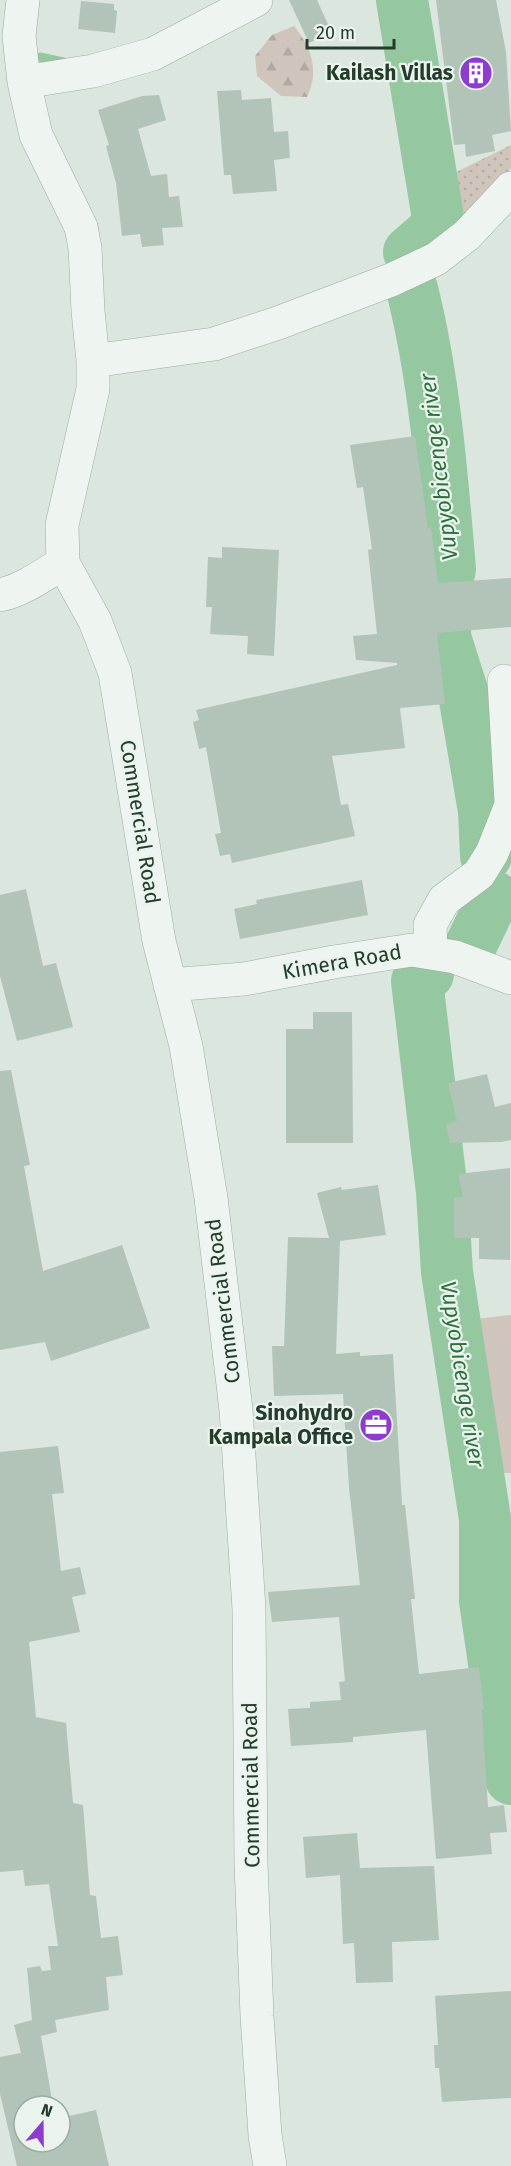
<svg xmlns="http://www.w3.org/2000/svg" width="511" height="2166" font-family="'Fira Sans',sans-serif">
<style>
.grass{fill:url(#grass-dots)}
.forest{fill:url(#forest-firs)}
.green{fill:#d0c5bc}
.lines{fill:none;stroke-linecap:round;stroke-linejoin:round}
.stream{stroke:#95c7a0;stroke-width:9}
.river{stroke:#95c7a0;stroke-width:52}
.building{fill:#b2c3b8}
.minor-casing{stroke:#9daca2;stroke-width:34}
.minor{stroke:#eef4f0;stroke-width:33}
.labels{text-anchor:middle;stroke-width:4.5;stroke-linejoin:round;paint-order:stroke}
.poi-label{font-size:21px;font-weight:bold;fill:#253c2d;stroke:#eaf4ed;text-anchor:end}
.street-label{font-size:21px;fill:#253c2d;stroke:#eaf4ed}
.water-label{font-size:22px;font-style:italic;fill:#2f7040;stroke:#eaf4ed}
</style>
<defs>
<pattern id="grass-dots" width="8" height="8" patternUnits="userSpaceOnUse" patternTransform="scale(1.5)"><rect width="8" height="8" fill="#d0c5bc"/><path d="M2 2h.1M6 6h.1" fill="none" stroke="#b2aaa2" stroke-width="1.8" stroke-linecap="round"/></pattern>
<pattern id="forest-firs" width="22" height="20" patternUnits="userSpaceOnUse" patternTransform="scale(1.5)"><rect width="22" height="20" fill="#d0c5bc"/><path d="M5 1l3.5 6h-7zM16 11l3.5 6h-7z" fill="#b2aaa2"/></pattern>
</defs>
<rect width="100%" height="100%" fill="#dbe6de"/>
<path class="grass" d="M511 145V168L496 187 449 237 438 181Z"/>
<path class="forest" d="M294 26C311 47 320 71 307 97L281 96 257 76 255 56 272 35Z"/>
<path class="green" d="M511 1315V1473H499L476 1319Z"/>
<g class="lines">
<path class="stream" d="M40 57 63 62"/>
<path class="river" d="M402 0 438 218 432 232 409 252
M412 289C435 381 442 476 450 569L446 586 445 637 465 700 484 811 486 856
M470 947 494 897
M428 974 417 981 442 1192 447 1272 485 1519V1601L511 1779"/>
</g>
<path class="building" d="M289 0H317L332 33 309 43Z
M436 0H496L506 52 511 131 492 135 495 151 466 157 465 144 454 145Z
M81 1 114 4V10L117 11 115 33 78 29Z
M241 90 242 100 271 98 274 132 288 131 290 158 274 160 277 191 233 194 231 175H224L217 91Z
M159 95 166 120 138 129 151 176 167 174 169 197 179 196 183 227 162 228 164 245 142 247 140 234 122 236 116 183 106 146 109 145 98 110 142 96Z
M415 436 428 528 431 527 438 583 511 578V627L437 633 445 704 400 708 405 748 332 756 341 805 348 804 355 836 232 863 230 854 220 856 215 834 221 833 206 747 199 749 193 722 199 720 196 710 397 665V663L356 660 353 636 377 634 368 550 372 549 363 487 357 488 350 445Z
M222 547 279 550 274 656 247 654 248 636 210 634 212 607H206L208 557 222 558Z
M362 880 368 915 240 939 234 909 257 904 256 900Z
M26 889 43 966 56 963 73 1027 17 1041 0 976V895Z
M313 1012H352L353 1143H286V1029H313Z
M11 1070 30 1165 24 1166 43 1271 122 1245 150 1328 51 1361 45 1342 0 1350V1071Z
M487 1074 495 1107 511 1103V1140L501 1142 450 1143 446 1124 457 1121 448 1083Z
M510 1168V1260L479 1259V1238H454V1197H463L458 1174Z
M378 1185 386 1235 340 1241 336 1354 360 1352V1356L393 1354 402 1505H405L415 1599H411L419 1674 479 1667 484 1710H482L488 1807 504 1805 507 1832 490 1833 492 1854 436 1859 426 1730 353 1737V1742L291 1746 288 1709 310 1708V1702L341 1700 339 1682 345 1681 339 1617 272 1622 268 1592 360 1585 349 1488 343 1394 274 1396 272 1346H284L288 1237 329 1238 317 1193 341 1187 342 1190Z
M58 1446 64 1493 52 1494 61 1571 80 1567 86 1594 72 1597 80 1632 29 1642 36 1717 66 1723 73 1803 83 1805 90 1895 96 1896 101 1938 118 1936 123 1975 106 1977 109 2010 55 2020 57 2032 41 2036 53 2106H24V2142H60V2118L96 2110 109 2166H17L0 2094V2057L21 2053 14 2025 32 2020 27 1968 40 1966 42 1971 51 1970 48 1946H58L49 1884 25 1886 23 1870 0 1872V1452Z
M357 1833 360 1868 434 1866 439 1940 392 1942 393 1982 356 1983 354 1943 343 1944 340 1875 306 1878 303 1837Z
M511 1991V2098L442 2102 439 2068H435L434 2045H438L435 1996Z"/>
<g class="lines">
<defs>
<path id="minor" d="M23 0 19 36 24 82 36 135 81 227 85 248 88 311 93 361V389L62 525 63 563 95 621 115 673 159 941 186 1046 211 1198 236 1410 249 1609 251 1863 257 2016 265 2135 270 2166
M24 82 93 71 153 54 256 0
M93 361 214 344 278 323 391 280 436 259 467 235 511 188
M0 595C23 590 43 575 63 563
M504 681 511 801
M431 953 430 925 444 900 479 874 492 853 511 805
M170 985 244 979 334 962 412 950 455 957 511 978"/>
</defs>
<use href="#minor" class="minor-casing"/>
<use href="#minor" class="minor"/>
</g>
<defs>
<symbol id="building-disc" viewBox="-11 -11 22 22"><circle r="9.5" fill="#8d3ccf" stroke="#eaf4ed"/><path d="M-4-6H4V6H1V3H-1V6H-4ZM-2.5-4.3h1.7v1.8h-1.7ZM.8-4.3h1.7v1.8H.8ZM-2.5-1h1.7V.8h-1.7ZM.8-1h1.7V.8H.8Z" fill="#fff"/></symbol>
<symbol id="office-disc" viewBox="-11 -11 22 22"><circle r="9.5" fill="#8d3ccf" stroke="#eaf4ed"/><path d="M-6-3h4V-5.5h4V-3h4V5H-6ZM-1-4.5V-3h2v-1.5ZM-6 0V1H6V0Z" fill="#fff"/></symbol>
</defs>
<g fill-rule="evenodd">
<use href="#building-disc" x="457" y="54" width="38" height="38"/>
<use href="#office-disc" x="357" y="1406" width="38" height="38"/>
</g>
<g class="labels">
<g class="poi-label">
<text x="453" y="80">Kailash Villas</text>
<text x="353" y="1420">Sinohydro<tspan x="353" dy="24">Kampala Office</tspan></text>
</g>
<g class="street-label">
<text transform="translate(140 822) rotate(81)" y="7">Commercial Road</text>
<text transform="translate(342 962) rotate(-10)" y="7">Kimera Road</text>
<text transform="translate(223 1301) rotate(-97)" y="7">Commercial Road</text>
<text transform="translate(251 1785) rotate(-91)" y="7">Commercial Road</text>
</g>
<g class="water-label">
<text transform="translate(438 467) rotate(-97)" y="8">Vupyobicenge river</text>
<text transform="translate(463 1374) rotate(81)" y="8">Vupyobicenge river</text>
</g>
</g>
<g transform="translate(42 2124) rotate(20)"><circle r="28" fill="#eaf4ed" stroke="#9baaa0" stroke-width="1.5"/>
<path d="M0-4.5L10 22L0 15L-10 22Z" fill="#8d3ccf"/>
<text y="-9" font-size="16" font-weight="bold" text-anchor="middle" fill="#253c2d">N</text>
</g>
<path d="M307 39v9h87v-9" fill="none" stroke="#253c2d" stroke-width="3"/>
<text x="316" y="39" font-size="18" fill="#253c2d" stroke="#eaf4ed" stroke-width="4.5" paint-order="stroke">20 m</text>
</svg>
